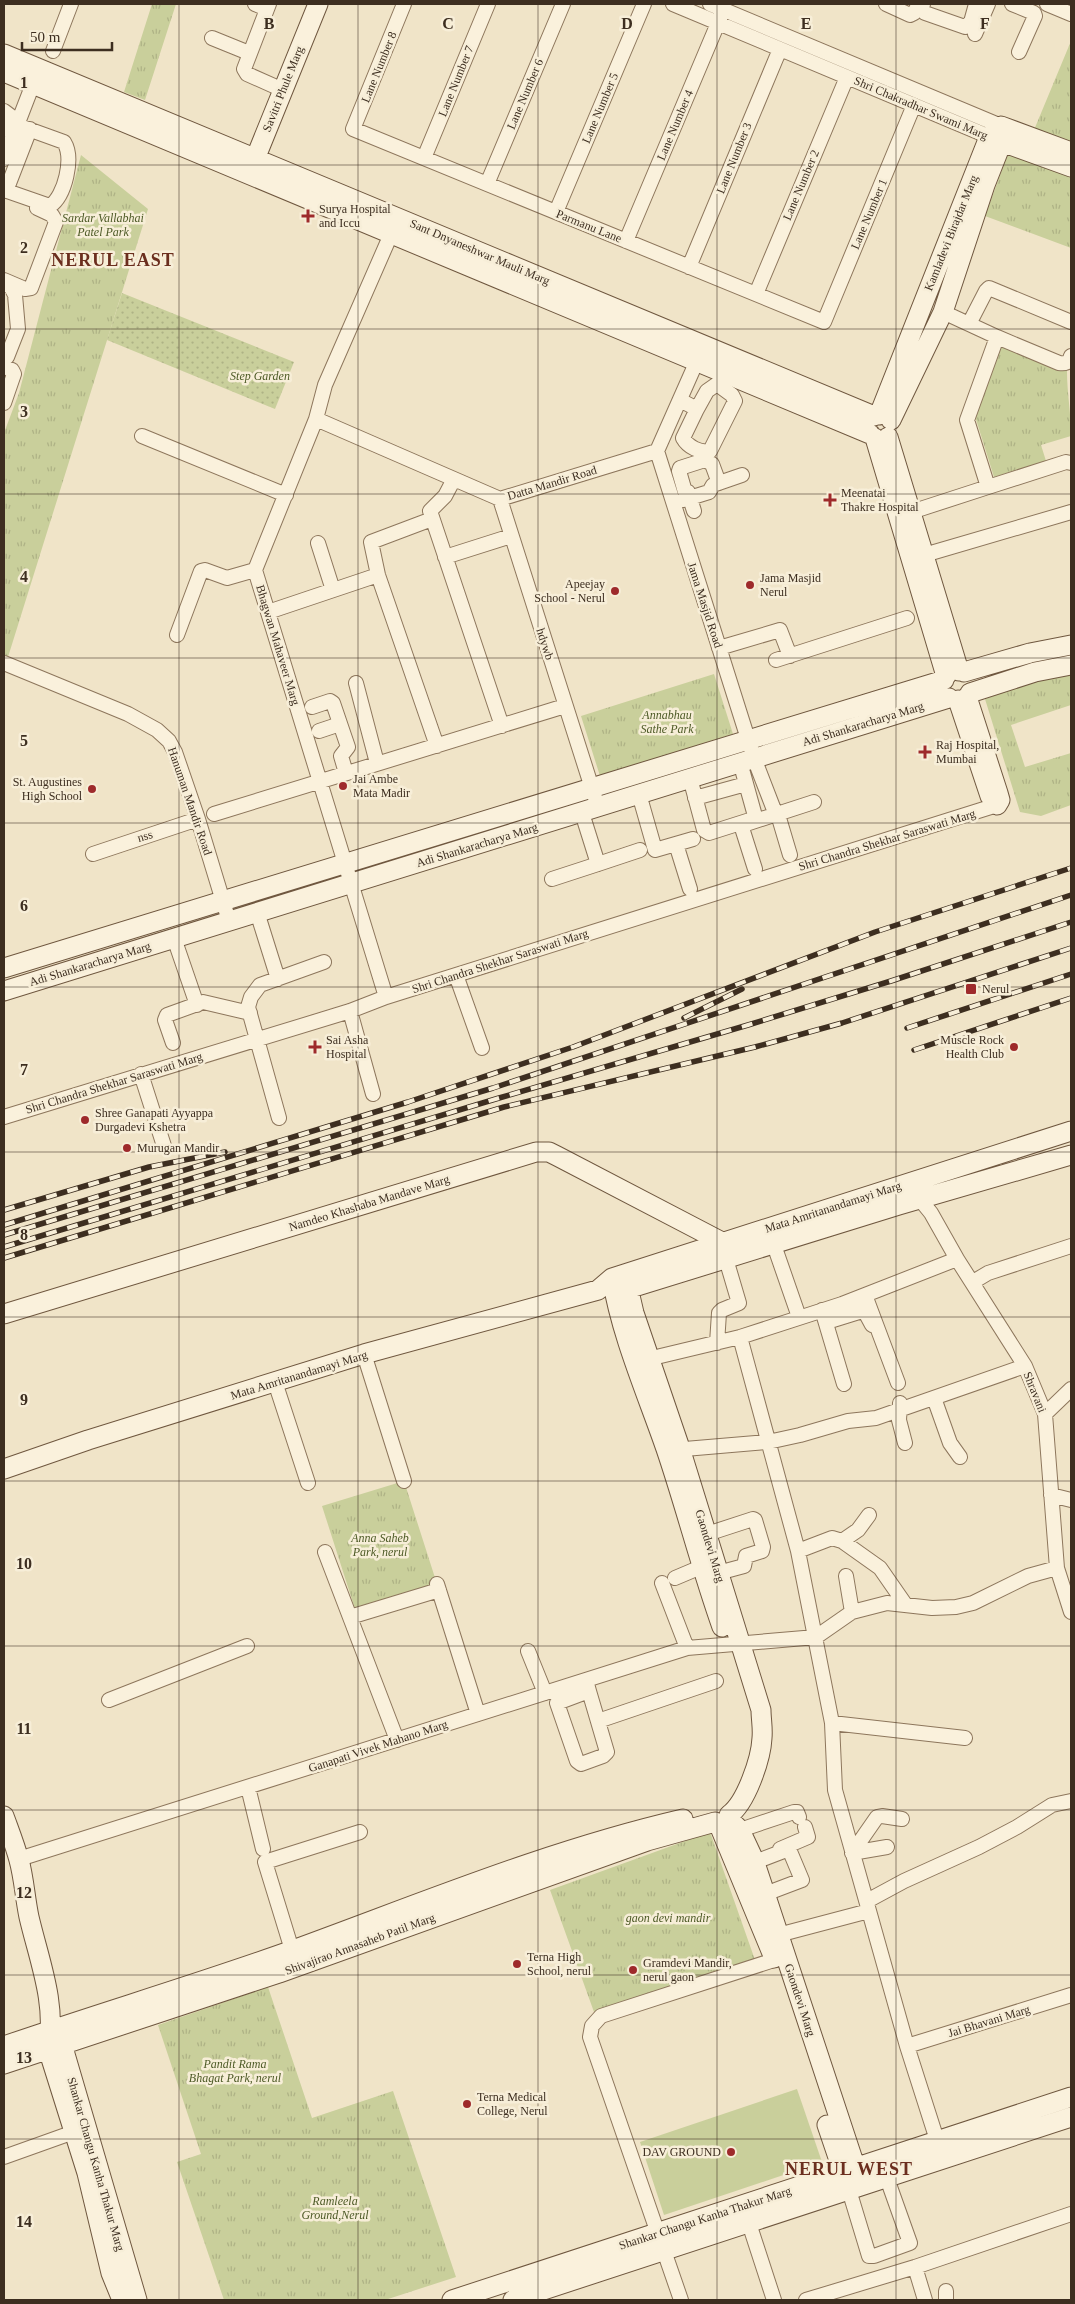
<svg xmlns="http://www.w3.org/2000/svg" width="1075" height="2304" font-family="'Times New Roman',serif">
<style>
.grass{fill:#c9cf9b}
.park{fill:url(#park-tufts)}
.garden{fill:url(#garden-dots)}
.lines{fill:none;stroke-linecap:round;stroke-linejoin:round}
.street-casing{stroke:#8d765c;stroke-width:16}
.secondary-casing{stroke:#6f573f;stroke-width:21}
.street{stroke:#faf1dc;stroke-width:14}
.secondary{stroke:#faf1dc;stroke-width:19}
.rail-casing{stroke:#3d2e20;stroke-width:5.5}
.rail{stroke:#f7eed8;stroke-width:4;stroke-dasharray:11;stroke-linecap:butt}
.grid{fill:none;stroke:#3d2e20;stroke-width:1;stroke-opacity:0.55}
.poi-dot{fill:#9e2a2b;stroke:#f7eed8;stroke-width:2}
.labels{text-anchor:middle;stroke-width:5;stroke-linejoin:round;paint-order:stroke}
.street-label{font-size:12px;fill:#3d2e20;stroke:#f7eed8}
.poi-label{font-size:12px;fill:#3d2e20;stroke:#f7eed8;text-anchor:start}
.park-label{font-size:12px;font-style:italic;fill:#4d5a26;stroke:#f7eed8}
.district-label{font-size:18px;font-weight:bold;letter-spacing:1px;fill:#6b2e1e;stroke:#f7eed8}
.grid-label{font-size:16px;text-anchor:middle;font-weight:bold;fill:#3d2e20;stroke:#f7eed8;stroke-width:5;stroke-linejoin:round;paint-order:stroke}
</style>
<defs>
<pattern id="park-tufts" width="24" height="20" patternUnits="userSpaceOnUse" patternTransform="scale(1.25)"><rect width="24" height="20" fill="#c9cf9b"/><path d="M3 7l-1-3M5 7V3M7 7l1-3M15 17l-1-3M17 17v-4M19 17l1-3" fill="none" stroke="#aeb285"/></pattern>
<pattern id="garden-dots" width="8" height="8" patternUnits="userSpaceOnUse" patternTransform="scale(1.25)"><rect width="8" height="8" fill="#c9cf9b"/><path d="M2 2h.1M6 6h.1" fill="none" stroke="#aeb285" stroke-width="1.8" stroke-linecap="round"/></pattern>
</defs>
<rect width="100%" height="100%" fill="#f0e4c8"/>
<path class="grass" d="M797 2089 822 2162 664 2215 640 2142Z"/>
<path class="park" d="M152 4H176L145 100 124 92Z
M1071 41V145L1034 130Z
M1009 151 1071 175V248L985 216Z
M81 155 148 209 8 657 4 655V433L19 393Z
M1000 345 1067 371C1067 393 1071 413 1071 436L1041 445 1046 461 994 477 974 413Z
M1071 672V705L1011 725 1025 767 1071 753V805L1041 816 1020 812 985 699 1022 685Z
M714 674 733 734 600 776 581 716Z
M404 1481 437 1584 355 1609 322 1506Z
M710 1832 755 1960 594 2012 550 1890Z
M268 1987 312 2118 393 2091 456 2277 385 2300H224L177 2162 201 2154 158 2025Z"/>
<path class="garden" d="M122 293 294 362 275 409 107 340Z"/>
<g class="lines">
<defs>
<path id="street" d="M255 4 267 9
M269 4 244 69 247 74 283 90
M404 4 353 129 824 322 914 105
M673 4 1002 142 1001 126 710 4
M886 4 910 15 914 13 919 4
M923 4 922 9 925 13 965 27 971 22 976 4
M1012 4 1034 13 1035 16 1019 52
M1047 4 1071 14
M975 34 988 4
M212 38 249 53
M53 51 71 4
M4 111 12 117 7 130
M424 158 488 4
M4 159 36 76
M487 184 563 4
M4 190 50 206C65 196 74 158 64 142L17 125
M6 191 30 129
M556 212 644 4
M626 241 721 16
M689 267 780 49
M4 280 25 289 31 288 56 222 52 215 37 208
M4 284 11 287 15 295 18 329 7 357
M756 294 847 77
M969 324 986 291 989 288 1071 322
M997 337 1059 363C1065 364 1069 363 1071 356
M4 367 12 370 14 374 4 403
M680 400 697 409 707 391 717 384 732 395 735 401 710 451C700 453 688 447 683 438L697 409
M316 419 500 499 657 451 700 354
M142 436 286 495
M657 451 754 758 776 815 779 818 790 855
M454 479 445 496 430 511 502 726
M988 487 1066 462 1071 463
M500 499 598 807
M683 500 709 492 713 485 742 475
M694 511 688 492H685L679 471 680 468 705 460 712 464 719 483
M911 512 988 487 967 420 997 337 943 312
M432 519 371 542 378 575 437 746
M318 543 333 590
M924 555 1071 512
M445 557 511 536
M268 612 378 575
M177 635 201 571 205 570 227 578 255 570
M719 648 780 630 790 656
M776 660 907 618
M4 663 128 714 157 730 169 741 175 752 198 819 229 921
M356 683 377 763
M312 707 330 701 333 703 348 747 341 756 346 773
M319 731 340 724
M690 778 704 830 709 833 753 819 755 816 740 762
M639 794 655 850 693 839
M695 798 746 784
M582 813 598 864 640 850
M214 814 565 706
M676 844 690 889
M93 854 198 819
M755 869 742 828 743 825 814 802
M552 879 598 864
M257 912 278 979
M174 938 197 1005
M456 975 482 1048
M386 997 255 570 316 419 325 385 395 225
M350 1011 373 1094
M173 1043 165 1020 167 1015 203 1002 250 1013
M141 1074 164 1146
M4 1117 350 1011 386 997 997 805
M279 1118 248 1007 251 997 260 985 324 962
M914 1192 931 1213 957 1259 1025 1366 1045 1414 1057 1568 1071 1612
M774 1245 799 1317
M973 1282 988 1273 1071 1246
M865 1295 898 1383
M822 1310 844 1384
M833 1320 862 1311 865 1312 872 1325
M740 1337 798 1551 832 1723 835 1790 907 2046 937 2140
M717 1343 719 1313 722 1310 739 1303 726 1259
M364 1354 404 1481
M648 1359 740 1337 842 1304 957 1259
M275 1382 308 1483
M934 1398 950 1443 960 1457
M900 1403 899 1420 905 1443
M1045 1414 1071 1389
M673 1450 768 1442 800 1435 848 1421 876 1418 1025 1366
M1051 1495 1071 1500
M707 1534 753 1519 755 1520 763 1547 762 1551 746 1556 744 1566 718 1573
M842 1541 858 1530 869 1515
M798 1551 832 1538 842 1541 880 1568 905 1604
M325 1552 397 1740
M675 1578 701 1567
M662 1583 687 1648
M437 1584 478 1714
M852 1612 887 1603 932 1608 956 1607 973 1603 1028 1576 1057 1568
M350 1617 439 1590
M528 1651 545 1693
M586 1680 589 1691 607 1752 603 1756 581 1764 577 1761 557 1703 589 1691
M109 1700 247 1646
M598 1721 716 1681
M832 1723 965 1738
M248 1787 263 1849
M740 1830 794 1812H797L799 1817
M780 1849 808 1837 805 1827
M852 1853 877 1817 882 1816 902 1819
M852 1853 887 1847
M19 1859 687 1648 816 1637 852 1612 846 1576
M755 1862 789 1849 802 1880 765 1894
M867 1901 904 1881 979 1847 1017 1827 1052 1805 1071 1801
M778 1935 869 1911
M292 1950 265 1862 360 1832
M907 2046 1071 1995
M4 2157 74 2132
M849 2190 869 2256H874L910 2243 889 2184 886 2178
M746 2214 774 2300
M915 2267 925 2300
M681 2300 590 2037 592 2026 601 2016 774 1960
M806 2300 915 2267 1071 2214
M946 2300V2291"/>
<path id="secondary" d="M4 54 874 416
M4 72 870 434
M251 169 318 4
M879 415 989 137 1001 126 1071 152
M891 420 943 312 985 185 1002 142 1071 167
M888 437 959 671
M875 438 946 676
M964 672 1030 653 1071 645
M970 693 1035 672 1071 665
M958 700 990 796 997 805 1000 800 998 793 967 697
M4 968 944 680
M4 991 949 698
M625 1274 634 1313 680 1448 761 1710C761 1719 763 1728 762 1738 761 1759 746 1803 729 1815
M612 1278C621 1335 647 1394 666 1449 686 1508 701 1568 722 1627
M618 1292 899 1205 1071 1155
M4 1314 536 1152H549L557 1156 722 1242
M4 1469 88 1440 364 1354 598 1290 612 1278 1071 1131
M4 1816C9 1830 15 1845 19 1860 24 1878 25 1898 29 1917 39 1960 57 2004 48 2049L87 2173 111 2273 122 2300
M729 1819 740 1830 754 1860 860 2181
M719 1825 774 1958
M55 2035 62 2044 137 2300
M4 2046C100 2013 198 1984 293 1950 422 1903 549 1850 683 1819
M4 2064 279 1973 647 1841 715 1822
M827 2125 847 2184
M452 2300 1071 2097
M513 2300 1071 2117"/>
</defs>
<use href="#street" class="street-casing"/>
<use href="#secondary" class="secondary-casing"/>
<use href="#street" class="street"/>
<use href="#secondary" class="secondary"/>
<defs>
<path id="rail" d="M684 1018 742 989
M907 1028 1071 974
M914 1050 1071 998
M4 1210 149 1167 225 1152
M4 1225 408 1102 573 1047 875 932 1071 868
M4 1235 493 1088 1071 895
M4 1247 499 1098 748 1025 891 981 1071 922
M4 1258 504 1107 755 1047 842 1023 1071 948"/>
</defs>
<use href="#rail" class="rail-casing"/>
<use href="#rail" class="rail"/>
</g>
<path class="grid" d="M179 4V2300M358 4V2300M538 4V2300M717 4V2300M896 4V2300M4 165H1071M4 329H1071M4 494H1071M4 658H1071M4 823H1071M4 987H1071M4 1152H1071M4 1317H1071M4 1481H1071M4 1646H1071M4 1810H1071M4 1975H1071M4 2139H1071"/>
<g class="poi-dot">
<path d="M305.5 208.5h5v5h5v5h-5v5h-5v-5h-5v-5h5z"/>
<path d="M827.5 492.5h5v5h5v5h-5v5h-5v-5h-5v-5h5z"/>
<circle cx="750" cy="585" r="5"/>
<circle cx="615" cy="591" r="5"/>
<path d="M922.5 744.5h5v5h5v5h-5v5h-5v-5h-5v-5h5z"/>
<circle cx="343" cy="786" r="5"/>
<circle cx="92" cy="789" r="5"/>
<rect x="965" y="983" width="12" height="12" rx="2.5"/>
<path d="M312.5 1039.5h5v5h5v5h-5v5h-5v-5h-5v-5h5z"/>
<circle cx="1014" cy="1047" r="5"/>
<circle cx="85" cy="1120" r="5"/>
<circle cx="127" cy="1148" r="5"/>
<circle cx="517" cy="1964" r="5"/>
<circle cx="633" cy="1970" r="5"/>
<circle cx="467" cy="2104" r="5"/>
<circle cx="731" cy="2152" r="5"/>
</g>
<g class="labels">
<g class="street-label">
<text transform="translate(379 67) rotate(-68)" y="4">Lane Number 8</text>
<text transform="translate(456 81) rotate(-68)" y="4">Lane Number 7</text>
<text transform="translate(283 89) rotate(-68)" y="4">Savitri Phule Marg</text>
<text transform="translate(525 94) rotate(-67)" y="4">Lane Number 6</text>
<text transform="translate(600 108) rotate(-67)" y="4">Lane Number 5</text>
<text transform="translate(921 108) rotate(23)" y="4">Shri Chakradhar Swami Marg</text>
<text transform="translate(675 125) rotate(-67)" y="4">Lane Number 4</text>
<text transform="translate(734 158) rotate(-68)" y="4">Lane Number 3</text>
<text transform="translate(801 185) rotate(-67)" y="4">Lane Number 2</text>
<text transform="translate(869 214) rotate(-67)" y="4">Lane Number 1</text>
<text transform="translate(589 226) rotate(22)" y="4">Parmanu Lane</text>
<text transform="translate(951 233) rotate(-68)" y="4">Kamladevi Birajdar Marg</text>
<text transform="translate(480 252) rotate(23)" y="4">Sant Dnyaneshwar Mauli Marg</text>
<text transform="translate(552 483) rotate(-17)" y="4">Datta Mandir Road</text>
<text transform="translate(705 605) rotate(72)" y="4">Jama Masjid Road</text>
<text transform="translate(545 644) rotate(72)" y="4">hdywb</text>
<text transform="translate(278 645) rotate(73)" y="4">Bhagwan Mahaveer Marg</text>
<text transform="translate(863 724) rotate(-17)" y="4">Adi Shankaracharya Marg</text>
<text transform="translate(190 801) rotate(71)" y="4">Hanuman Mandir Road</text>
<text transform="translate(145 836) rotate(-17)" y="4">nss</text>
<text transform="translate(887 840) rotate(-17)" y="4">Shri Chandra Shekhar Saraswati Marg</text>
<text transform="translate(477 845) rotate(-17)" y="4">Adi Shankaracharya Marg</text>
<text transform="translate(500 961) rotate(-18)" y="4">Shri Chandra Shekhar Saraswati Marg</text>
<text transform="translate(90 964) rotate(-17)" y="4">Adi Shankaracharya Marg</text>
<text transform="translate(114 1083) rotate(-17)" y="4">Shri Chandra Shekhar Saraswati Marg</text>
<text transform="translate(369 1203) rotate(-17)" y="4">Namdeo Khashaba Mandave Marg</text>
<text transform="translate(833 1207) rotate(-18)" y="4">Mata Amritanandamayi Marg</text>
<text transform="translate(299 1375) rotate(-17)" y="4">Mata Amritanandamayi Marg</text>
<text transform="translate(1035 1392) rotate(68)" y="4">Shravani</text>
<text transform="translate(710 1546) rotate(73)" y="4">Gaondevi Marg</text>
<text transform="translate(378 1746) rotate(-18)" y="4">Ganapati Vivek Mahano Marg</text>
<text transform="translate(360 1944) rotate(-20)" y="4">Shivajirao Annasaheb Patil Marg</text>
<text transform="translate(800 2000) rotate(72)" y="4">Gaondevi Marg</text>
<text transform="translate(989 2021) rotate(-17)" y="4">Jai Bhavani Marg</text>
<text transform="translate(96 2164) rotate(74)" y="4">Shankar Changu Kanha Thakur Marg</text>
<text transform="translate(705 2218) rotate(-18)" y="4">Shankar Changu Kanha Thakur Marg</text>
</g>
<g class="poi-label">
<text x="319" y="213">Surya Hospital<tspan x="319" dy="14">and Iccu</tspan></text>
<text x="841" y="497">Meenatai<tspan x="841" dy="14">Thakre Hospital</tspan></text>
<text x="760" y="582">Jama Masjid<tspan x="760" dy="14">Nerul</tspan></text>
<text x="605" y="588" text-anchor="end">Apeejay<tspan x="605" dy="14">School - Nerul</tspan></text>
<text x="936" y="749">Raj Hospital,<tspan x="936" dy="14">Mumbai</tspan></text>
<text x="353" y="783">Jai Ambe<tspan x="353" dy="14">Mata Madir</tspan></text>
<text x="82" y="786" text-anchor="end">St. Augustines<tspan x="82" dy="14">High School</tspan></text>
<text x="982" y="993">Nerul</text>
<text x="326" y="1044">Sai Asha<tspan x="326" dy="14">Hospital</tspan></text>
<text x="1004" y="1044" text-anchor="end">Muscle Rock<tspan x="1004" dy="14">Health Club</tspan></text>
<text x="95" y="1117">Shree Ganapati Ayyappa<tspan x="95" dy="14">Durgadevi Kshetra</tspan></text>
<text x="137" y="1152">Murugan Mandir</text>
<text x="527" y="1961">Terna High<tspan x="527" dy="14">School, nerul</tspan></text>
<text x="643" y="1967">Gramdevi Mandir,<tspan x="643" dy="14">nerul gaon</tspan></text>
<text x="477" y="2101">Terna Medical<tspan x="477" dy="14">College, Nerul</tspan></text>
<text x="721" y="2156" text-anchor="end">DAV GROUND</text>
</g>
<g class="park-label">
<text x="103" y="222">Sardar Vallabhai<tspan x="103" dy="14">Patel Park</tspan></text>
<text x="260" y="380">Step Garden</text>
<text x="667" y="719">Annabhau<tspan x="667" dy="14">Sathe Park</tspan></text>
<text x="380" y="1542">Anna Saheb<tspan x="380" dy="14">Park, nerul</tspan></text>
<text x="668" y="1922">gaon devi mandir</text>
<text x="235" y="2068">Pandit Rama<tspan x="235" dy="14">Bhagat Park, nerul</tspan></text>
<text x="335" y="2205">Ramleela<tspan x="335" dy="14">Ground,Nerul</tspan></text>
</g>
<g class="district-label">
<text x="113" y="266">NERUL EAST</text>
<text x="849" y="2175">NERUL WEST</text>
</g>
</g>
<g class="grid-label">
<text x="269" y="29">B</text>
<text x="448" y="29">C</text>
<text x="627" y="29">D</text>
<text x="806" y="29">E</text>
<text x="985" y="29">F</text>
<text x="24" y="88">1</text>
<text x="24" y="253">2</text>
<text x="24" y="417">3</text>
<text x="24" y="582">4</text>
<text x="24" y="746">5</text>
<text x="24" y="911">6</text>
<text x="24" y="1075">7</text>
<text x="24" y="1240">8</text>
<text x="24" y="1405">9</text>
<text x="24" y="1569">10</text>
<text x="24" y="1734">11</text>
<text x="24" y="1898">12</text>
<text x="24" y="2063">13</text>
<text x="24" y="2227">14</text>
</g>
<rect width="1075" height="2304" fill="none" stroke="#3d2e20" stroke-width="10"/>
<path d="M22 42v8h90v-8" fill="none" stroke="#3d2e20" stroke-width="2.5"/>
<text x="30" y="42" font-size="15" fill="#3d2e20" stroke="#f7eed8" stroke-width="4" paint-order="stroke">50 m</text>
</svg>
